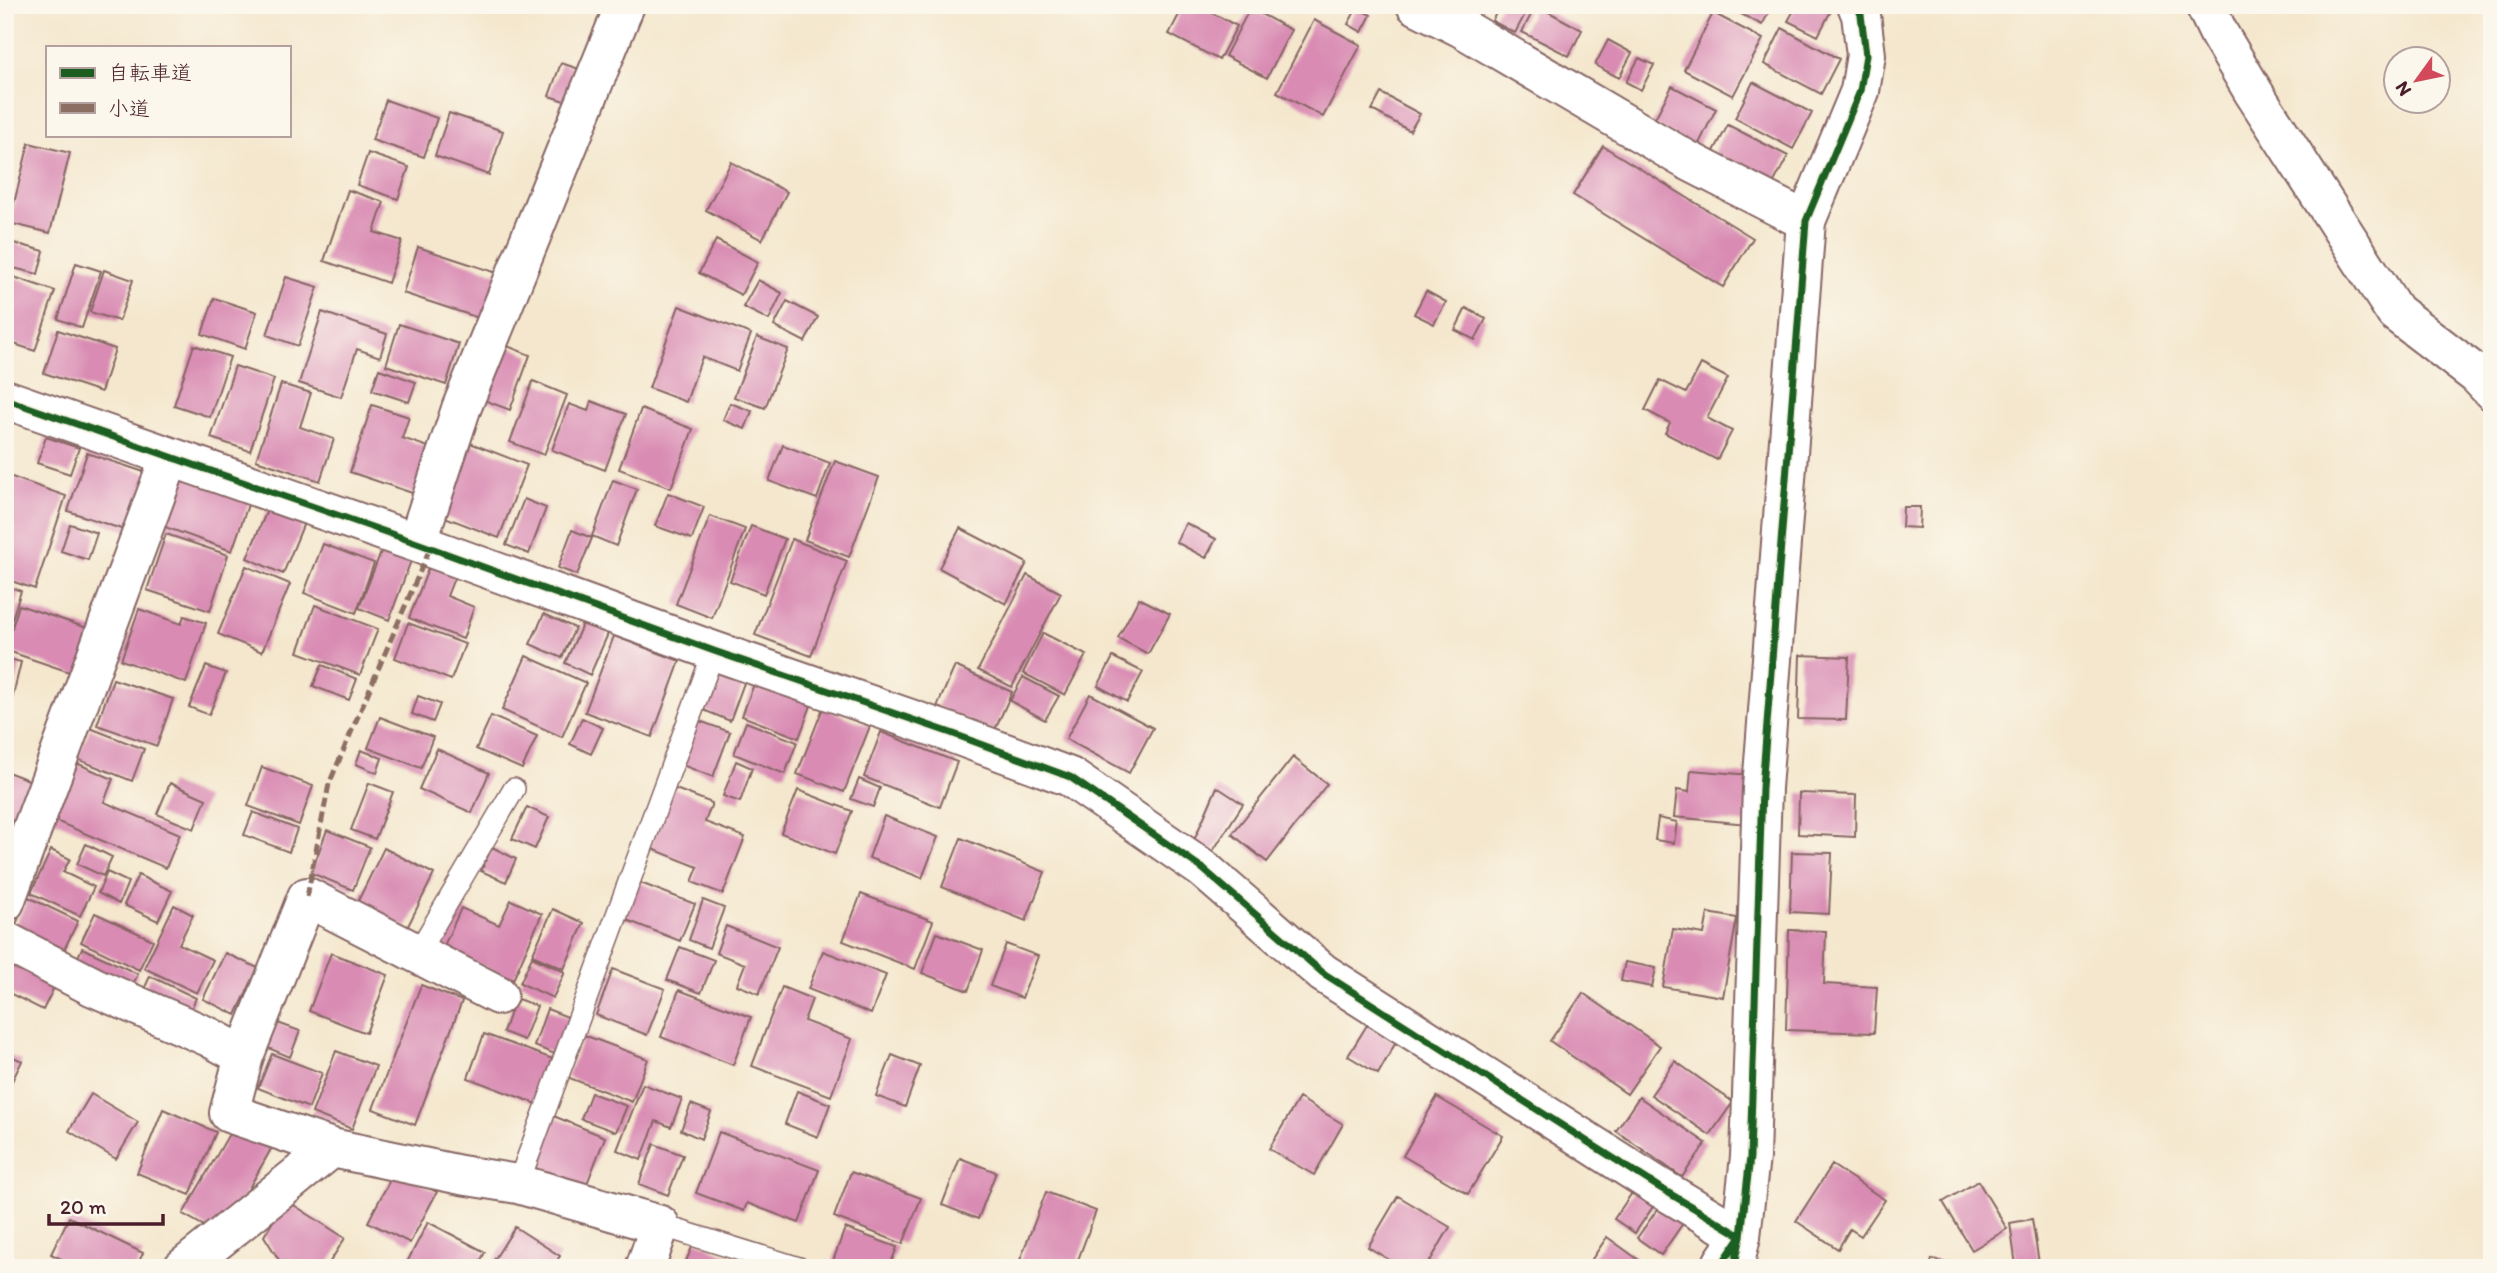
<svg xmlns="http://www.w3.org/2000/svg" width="2497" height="1273" font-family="Itim,'Klee One',sans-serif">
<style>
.building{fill:#d98bb3}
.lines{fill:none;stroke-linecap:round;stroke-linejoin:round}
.service-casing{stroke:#866564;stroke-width:24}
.minor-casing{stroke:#866564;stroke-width:42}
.tertiary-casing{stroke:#866564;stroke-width:42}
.service{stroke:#fff;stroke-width:21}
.minor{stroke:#fff;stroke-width:38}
.tertiary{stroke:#fff;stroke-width:38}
.quiet{stroke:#8d6e63;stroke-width:5;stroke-dasharray:10 5;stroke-linecap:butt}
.cycleway-casing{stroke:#fbf7ec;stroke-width:11}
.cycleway{stroke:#1b5e20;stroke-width:7}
</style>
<rect width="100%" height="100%" fill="#fbf7ec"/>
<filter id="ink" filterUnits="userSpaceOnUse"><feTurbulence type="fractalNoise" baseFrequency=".0143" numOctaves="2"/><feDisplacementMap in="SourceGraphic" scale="14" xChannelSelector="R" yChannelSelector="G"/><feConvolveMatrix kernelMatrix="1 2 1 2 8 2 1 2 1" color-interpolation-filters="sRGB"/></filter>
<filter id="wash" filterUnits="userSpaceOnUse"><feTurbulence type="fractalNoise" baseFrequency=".00686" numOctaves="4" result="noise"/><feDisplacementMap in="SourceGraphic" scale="28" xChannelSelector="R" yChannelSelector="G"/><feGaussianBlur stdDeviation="1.57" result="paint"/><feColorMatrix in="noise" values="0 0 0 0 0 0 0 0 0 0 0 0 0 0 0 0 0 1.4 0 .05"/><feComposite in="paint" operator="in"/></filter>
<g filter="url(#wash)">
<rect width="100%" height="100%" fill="#f4e7cd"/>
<g id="blocks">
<path class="building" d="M1184 5H1197L1237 26 1219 60 1169 34Z
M1500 5H1530L1515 33 1492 21Z
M1536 5 1582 30 1569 56 1522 32Z
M1724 5H1773L1762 25Z
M1797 5H1834L1818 36 1788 21Z
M1250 8 1291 30 1267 78 1225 56Z
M1357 8 1371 15 1362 32 1348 24Z
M1713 13 1763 39 1733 96 1684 70Z
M1314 20 1361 45 1323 117 1277 92Z
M1782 28 1839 59 1821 94 1764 64Z
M1608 40 1632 53 1619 78 1595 65Z
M1639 58 1654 65 1641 90 1626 82Z
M561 63 588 72 577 105 549 96Z
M1753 82 1812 113 1793 149 1735 118Z
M1672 86 1716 109 1697 148 1652 124Z
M1381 93 1420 114 1410 131 1372 110Z
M386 100 437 118 424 157 372 140Z
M449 113 503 131 489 175 435 156Z
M1728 125 1788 156 1773 184 1713 153Z
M29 143 70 153 50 233 9 223Z
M1603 146 1753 238 1723 287 1573 195Z
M368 153 409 167 398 199 357 185Z
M731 162 787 192 762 240 706 210Z
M348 190 384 202 374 232 402 241 388 283 324 261Z
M716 240 758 262 741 295 699 273Z
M6 241 44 251 38 274 5 266Z
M418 247 503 275 488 321 403 293Z
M76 263 101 271 82 328 58 319Z
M104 270 133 280 119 321 90 312Z
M5 274 55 291 35 351 5 341Z
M286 277 318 287 298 346 267 335Z
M758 280 782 293 769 320 743 307Z
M1426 291 1446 302 1434 324 1414 314Z
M214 298 257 312 245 349 202 334Z
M787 301 818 317 805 342 774 326Z
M679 306 751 334 737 371 702 357 686 402 649 388Z
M1466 308 1486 319 1475 340 1455 330Z
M322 312 387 334 380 357 357 349 341 397 299 383Z
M399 324 459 344 446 385 386 365Z
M58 330 115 349 101 392 44 373Z
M757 337 788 349 765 408 734 397Z
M497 342 530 355 510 410 476 397Z
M194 345 230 357 210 417 174 405Z
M1701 364 1728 378 1707 418 1732 431 1717 460 1665 433 1670 423 1645 410 1660 380 1686 393Z
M235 366 274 379 250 451 211 438Z
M379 369 416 382 409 402 372 390Z
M533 381 567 395 544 455 510 442Z
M281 384 311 393 300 427 334 439 320 481 256 460Z
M591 401 626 414 605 470 552 450 569 404 588 411Z
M730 403 752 411 745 429 723 420Z
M372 405 409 417 402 438 437 450 421 496 350 472Z
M641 409 693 429 671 488 619 469Z
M46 437 79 448 70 474 37 463Z
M465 441 527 465 499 538 437 514Z
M783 445 830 463 817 499 769 481Z
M87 453 156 476 136 534 68 511Z
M835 461 879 477 849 557 805 540Z
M184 472 251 496 232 551 165 527Z
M6 475 66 496 35 589 5 579Z
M613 480 637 489 616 546 592 536Z
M668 493 704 507 692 539 655 526Z
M524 499 546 508 529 554 506 545Z
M270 503 306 518 283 574 247 558Z
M1903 507H1920L1919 528 1902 527Z
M710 516 745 529 712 618 676 604Z
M1186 523 1216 539 1206 558 1176 542Z
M70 524 97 533 88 560 61 551Z
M751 526 785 539 764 594 730 581Z
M960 528 1027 563 1006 604 939 568Z
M572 530 592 538 577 575 558 568Z
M166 534 228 555 210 611 147 590Z
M792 539 847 561 811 656 755 635Z
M323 544 374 563 356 613 304 593Z
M384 544 413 555 389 620 359 608Z
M432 559 458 568 447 596 474 607 463 639 409 618Z
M246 566 290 584 262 652 218 634Z
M1027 575 1061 593 1012 687 978 670Z
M5 585 21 591 6 637H5Z
M1139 598 1170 614 1148 654 1118 638Z
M19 605 99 632 84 677 5 650Z
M315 605 378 629 360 675 298 652Z
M139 609 181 624 184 616 206 623 186 683 121 660Z
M544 614 575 628 562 658 530 644Z
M586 616 611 627 590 675 565 663Z
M408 623 465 644 451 680 395 658Z
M1043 633 1086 655 1065 695 1023 673Z
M614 636 680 661 652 737 585 712Z
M1800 655 1849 657 1846 720 1798 719Z
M526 656 586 683 562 737 502 710Z
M1113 657 1143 672 1127 702 1098 686Z
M5 658 21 662 6 725H5Z
M322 665 357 679 349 700 313 686Z
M206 666 226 673 209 715 189 707Z
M955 666 1012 692 994 732 937 707Z
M716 669 745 680 730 721 701 709Z
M1023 677 1059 696 1045 720 1010 701Z
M113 679 173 699 157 746 97 725Z
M756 679 813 700 799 738 742 716Z
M1090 694 1153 728 1129 773 1066 739Z
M418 696 440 704 433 722 412 714Z
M823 708 870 726 844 792 797 774Z
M491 716 537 736 522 769 476 749Z
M380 717 433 737 421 768 368 748Z
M582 718 603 728 591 754 570 744Z
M694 719 730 732 713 777 677 763Z
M746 722 797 742 785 774 734 754Z
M90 728 144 749 132 781 77 759Z
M881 732 957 762 940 807 864 777Z
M437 749 489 773 472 813 419 789Z
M361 750 382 758 377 773 356 764Z
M1293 757 1327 784 1267 862 1232 834Z
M736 761 752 768 740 802 723 796Z
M74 762 113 779 104 802 180 834 166 868 51 819Z
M262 767 313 786 299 825 248 806Z
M1691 770 1751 775 1747 824 1674 817 1677 790 1689 792Z
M5 771 42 785 28 826 5 818Z
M859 779 880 788 873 807 851 799Z
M170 783 206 799 194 829 157 814Z
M369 783 393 792 375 839 351 830Z
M1217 787 1243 804 1213 851 1191 847Z
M673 788 712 803 705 822 745 837 723 894 692 882 698 867 650 848Z
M798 790 852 811 835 854 781 833Z
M1799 793 1856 795 1855 837 1798 834Z
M527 807 549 817 535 849 512 839Z
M253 812 297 829 289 852 244 835Z
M884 816 938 837 922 878 869 858Z
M1658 818 1677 822 1674 843 1655 840Z
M327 830 370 847 353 890 311 873Z
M961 838 1045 872 1026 921 942 887Z
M86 844 112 857 103 876 77 864Z
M492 847 516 859 506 882 481 871Z
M384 848 434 874 407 928 357 903Z
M51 850 70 859 63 872 94 887 80 916 31 893Z
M1792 852 1832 853 1829 914 1790 912Z
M107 872 128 882 119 904 98 893Z
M138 875 172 891 158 921 124 905Z
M638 882 695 904 680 941 624 919Z
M861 894 933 921 915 969 843 941Z
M28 897 78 921 61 956 12 933Z
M511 900 542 914 513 980 443 948 461 908 499 925Z
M703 900 724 908 709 948 689 940Z
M174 905 193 915 179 944 213 960 197 993 144 968Z
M553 909 584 923 564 969 532 955Z
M95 913 153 940 139 970 81 942Z
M1708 913 1737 918 1723 997 1663 987 1673 929 1704 934Z
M726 926 778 947 759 994 737 985 745 964 716 953Z
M1789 930 1826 931 1824 984 1877 987 1874 1033 1786 1030Z
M937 933 983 950 968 991 922 973Z
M1006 944 1038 956 1022 998 990 986Z
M5 945 61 973 43 1010 5 991Z
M680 947 714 960 701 993 667 980Z
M82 948 138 974 127 996 72 970Z
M823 951 886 975 871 1014 808 989Z
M225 953 258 968 236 1015 203 999Z
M331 953 388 975 366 1033 309 1011Z
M532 957 565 972 553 998 520 983Z
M1625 962 1656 968 1652 987 1621 981Z
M613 969 665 989 647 1035 596 1015Z
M150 976 196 998 186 1021 140 999Z
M421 985 462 1001 415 1125 373 1109Z
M782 987 812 999 804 1021 852 1039 831 1096 752 1066Z
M679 990 751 1017 733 1065 661 1037Z
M1583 993 1660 1046 1627 1094 1550 1041Z
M515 998 537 1006 524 1040 503 1032Z
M547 1009 573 1019 560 1056 534 1046Z
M275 1022 300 1031 290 1057 266 1047Z
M1367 1025 1396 1042 1378 1074 1348 1056Z
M484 1034 553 1059 537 1104 468 1078Z
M584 1035 648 1059 632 1102 567 1077Z
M336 1051 376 1066 352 1129 312 1113Z
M5 1053 22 1061 5 1095Z
M272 1054 322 1073 309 1108 258 1088Z
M892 1055 920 1066 905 1107 876 1096Z
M1675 1061 1733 1102 1710 1135 1651 1095Z
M643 1084 682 1099 671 1127 656 1121 641 1160 617 1150Z
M797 1091 830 1104 818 1137 785 1124Z
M591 1093 627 1106 616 1132 581 1119Z
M91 1094 138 1122 116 1159 69 1131Z
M1437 1097 1503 1136 1468 1194 1403 1156Z
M1639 1097 1706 1143 1682 1177 1616 1131Z
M1299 1098 1343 1124 1314 1175 1269 1149Z
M691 1104 711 1112 701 1139 681 1130Z
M163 1109 216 1132 190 1195 137 1173Z
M551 1115 605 1137 585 1189 532 1169Z
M233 1127 271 1149 222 1236 183 1214Z
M719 1132 819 1170 799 1223 747 1203 744 1211 696 1193Z
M654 1144 683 1155 668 1195 639 1184Z
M960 1158 996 1172 978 1219 942 1205Z
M1832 1165 1885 1200 1861 1236 1850 1229 1838 1249 1796 1221Z
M395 1170 437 1192 410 1243 368 1222Z
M851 1172 921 1198 903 1244 834 1217Z
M1641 1180 1661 1195 1635 1233 1614 1219Z
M1978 1181 2007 1229 1972 1250 1943 1202Z
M1046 1192 1096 1211 1075 1268H1017Z
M1398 1196 1450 1227 1426 1268H1403L1368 1247Z
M1666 1197 1690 1213 1661 1255 1637 1238Z
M286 1200 345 1238 326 1268H284L264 1236Z
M69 1217 143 1253 136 1268H80L51 1254Z
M2032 1219 2039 1263 2016 1266 2010 1223Z
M428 1222 485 1252 477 1268H404Z
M515 1227 560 1256 552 1268H489Z
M845 1228 897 1247 889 1268H851L833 1261Z
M1607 1237 1650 1268H1586Z
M695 1240 755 1268H683Z
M1932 1259 1958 1267 1957 1268H1930Z"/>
</g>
</g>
<g filter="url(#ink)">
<use href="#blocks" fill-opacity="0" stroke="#866564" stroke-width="2"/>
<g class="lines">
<defs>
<path id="service" d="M417 954 514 789
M518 1184 714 651
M660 1225 799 1268"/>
<path id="minor" d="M1416 5 1462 28 1685 159 1806 221
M2205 5 2219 34 2254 93 2395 312 2477 375 2492 391
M5 399 417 543 714 651 951 733 1070 777 1202 868 1323 973 1657 1186 1741 1236 1723 1262
M417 543 461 409 625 5
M5 902 170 457
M5 941 94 987 209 1037 244 1056 229 1113 332 1148 461 1175 518 1184 660 1225 645 1268
M244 1056 307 897 498 995
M183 1268 332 1148"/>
<path id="tertiary" d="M1734 1268 1741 1236 1750 1157 1762 788 1806 221 1860 91 1866 55 1861 15 1857 5"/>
</defs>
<use href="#service" class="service-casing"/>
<use href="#minor" class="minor-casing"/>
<use href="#tertiary" class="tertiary-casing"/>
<use href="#service" class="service"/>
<use href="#minor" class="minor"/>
<use href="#tertiary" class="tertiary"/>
<path class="quiet" d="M307 897 329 784 430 548"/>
<defs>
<path id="cycleway" d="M5 399 417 543 714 651 951 733 1070 777 1202 868 1323 973 1657 1186 1741 1236 1719 1268
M1734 1268 1741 1236 1750 1157 1762 788 1806 221 1860 91 1866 55 1861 15 1857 5"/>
</defs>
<use href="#cycleway" class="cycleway-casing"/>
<use href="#cycleway" class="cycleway"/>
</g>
</g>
<rect width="2497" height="1273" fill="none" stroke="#fbf7ec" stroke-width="28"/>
<rect x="46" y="46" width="245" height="91" fill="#fbf7ec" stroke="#b4a19f" stroke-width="2"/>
<rect x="60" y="68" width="35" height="10" fill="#1b5e20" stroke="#b4a19f" stroke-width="2"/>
<text x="108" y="80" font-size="21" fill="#4a1f2b">自転車道</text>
<rect x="60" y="103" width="35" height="10" fill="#8d6e63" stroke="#b4a19f" stroke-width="2"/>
<text x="108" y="116" font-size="21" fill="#4a1f2b">小道</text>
<g transform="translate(2417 80) rotate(237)"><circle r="33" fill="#fbf7ec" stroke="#b4a19f" stroke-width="2"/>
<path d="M0-5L12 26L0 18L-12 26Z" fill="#d1495b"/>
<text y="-10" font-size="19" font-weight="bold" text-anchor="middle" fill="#4a1f2b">N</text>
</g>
<path d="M49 1214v10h114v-10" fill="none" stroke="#4a1f2b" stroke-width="3.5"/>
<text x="60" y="1214" font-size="21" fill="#4a1f2b" stroke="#fbf7ec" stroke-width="5" paint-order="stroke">20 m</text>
</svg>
